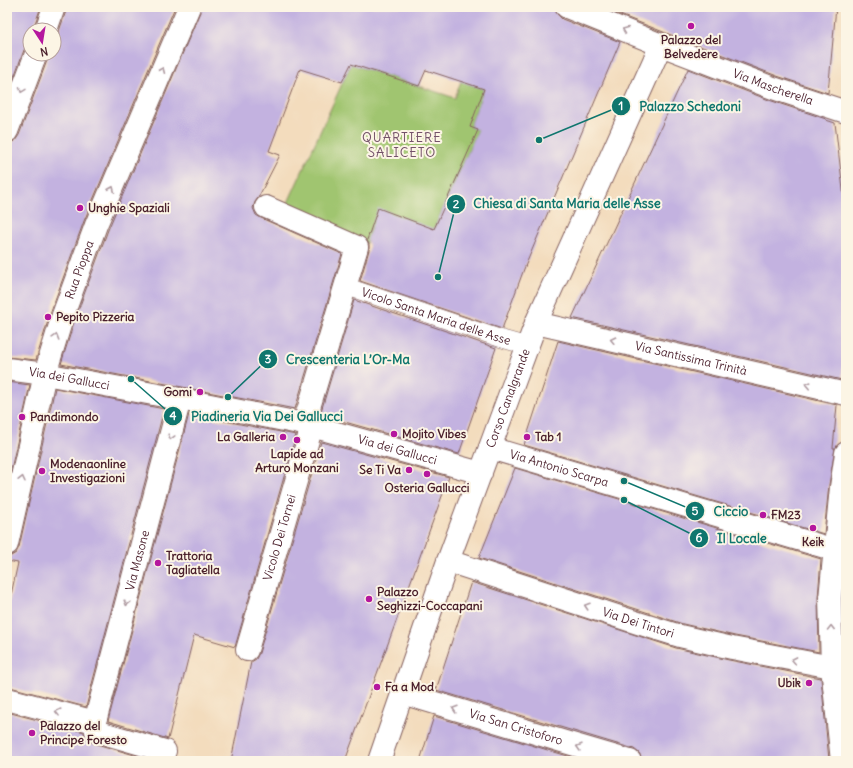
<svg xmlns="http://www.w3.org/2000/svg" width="853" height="768" font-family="Delius,sans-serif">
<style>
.green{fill:#a0c56f;stroke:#75724d}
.building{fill:#c3b2e0}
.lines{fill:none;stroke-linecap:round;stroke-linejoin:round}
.service-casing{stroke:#85615e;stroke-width:18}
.pedestrian-casing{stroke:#85615e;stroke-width:24}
.minor-casing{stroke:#85615e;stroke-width:24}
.service{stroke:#fff;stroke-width:17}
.pedestrian{stroke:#fff;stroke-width:22}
.minor{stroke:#fff;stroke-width:22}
.oneway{stroke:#ae9aa0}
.poi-dot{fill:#b5179e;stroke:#fcf5e5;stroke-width:1.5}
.labels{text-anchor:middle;stroke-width:4;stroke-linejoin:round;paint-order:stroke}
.poi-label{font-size:12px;font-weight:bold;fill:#4a1f2b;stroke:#fcf5e5;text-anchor:start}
.street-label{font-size:12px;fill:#4a1f2b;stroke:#fcf5e5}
.neighbourhood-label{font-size:13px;letter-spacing:1px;fill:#74526a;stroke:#fcf5e5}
.leader{fill:none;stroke:#0f766e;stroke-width:1.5}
.callout-dot{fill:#0f766e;stroke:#fcf5e5;stroke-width:1.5}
.mark-label{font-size:12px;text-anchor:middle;font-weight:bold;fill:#fff}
.callout-label{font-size:13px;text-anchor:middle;font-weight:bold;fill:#0f766e;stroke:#fcf5e5;stroke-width:4;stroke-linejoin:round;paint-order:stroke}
</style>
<rect width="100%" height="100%" fill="#fcf5e5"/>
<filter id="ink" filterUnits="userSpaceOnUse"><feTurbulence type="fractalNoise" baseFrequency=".025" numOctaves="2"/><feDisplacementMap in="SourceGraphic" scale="8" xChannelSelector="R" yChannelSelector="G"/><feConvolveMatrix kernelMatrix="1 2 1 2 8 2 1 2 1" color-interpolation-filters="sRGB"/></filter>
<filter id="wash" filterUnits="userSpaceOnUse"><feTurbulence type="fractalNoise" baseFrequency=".012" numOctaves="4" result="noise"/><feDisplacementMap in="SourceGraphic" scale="16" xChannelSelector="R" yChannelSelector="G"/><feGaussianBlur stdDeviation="0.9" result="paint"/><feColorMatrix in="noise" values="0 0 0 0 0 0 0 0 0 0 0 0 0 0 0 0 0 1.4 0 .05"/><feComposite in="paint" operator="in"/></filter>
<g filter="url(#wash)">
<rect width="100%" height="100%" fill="#f3dcbd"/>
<path class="green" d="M351 64 455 98 461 81 484 89 470 127 478 130 434 229 372 226 366 244 286 207Z"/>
<g id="blocks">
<path class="building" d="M7 7H41L34 26V30H30V43L28 45 24 50 7 96Z
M66 7H175L84 221 51 311 36 360 7 357V143H9L15 141 19 135 48 58V54H54V40L58 34 66 11Z
M201 7H555L557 14 562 19 620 42 524 269 502 329 360 281 369 250V245L367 240 378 208 434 229 478 130 470 127 484 89 426 70 419 86 351 64 342 82 300 69 269 151 280 155 258 198 255 202 253 208 256 215 261 218 342 254 295 409 182 387 61 364 75 319 108 230 200 12Z
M600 7H836L828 93 777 76 666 33Z
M688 69 769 100 826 119V120L835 123 846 215V300L842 380 572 318Z
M354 300 496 348 459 454 320 415Z
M558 341 837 405 833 448H835L829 485 824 534 524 445Z
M7 382 30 385 7 487Z
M55 388 164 409 86 707 10 687H7V613L18 563 7 561V556H11L16 553 19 547Z
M189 414 296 435 235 647 194 635 168 739 108 721Z
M321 442 449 477 345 761H231L251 662 256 659 259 653Z
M515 468 821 559 818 598 819 652 735 636 683 624 479 558Z
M846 563V680L844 666 843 598Z
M471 582 676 648 729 660 821 678 829 760H827V761H642V758L639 753 634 749 436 690Z
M7 712 84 732 86 739 93 743 155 761H7Z
M434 716 561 754 585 761H420Z"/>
</g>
</g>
<g filter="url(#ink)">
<use href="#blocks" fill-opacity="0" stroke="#85615e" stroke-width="1"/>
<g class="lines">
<defs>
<g id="service">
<path id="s1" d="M345 286 499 338 527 346"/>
</g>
<g id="pedestrian">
<path d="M266 207 357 247 304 424"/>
<path id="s2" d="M7 369 45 374 180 399 304 424 481 473"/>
<path id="s3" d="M490 448 835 550"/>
<path id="s4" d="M247 650 312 426"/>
<path d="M7 699 95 722"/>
<path id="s5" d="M165 751 96 731 95 722 180 399"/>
</g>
<g id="minor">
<path id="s6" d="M567 7 661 45 773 88 846 112"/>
<path d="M46 30 54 7"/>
<path d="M7 131 36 54"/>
<path id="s7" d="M536 323 846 394"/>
<path id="s8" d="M7 544 45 374 63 315 96 225 189 7"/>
<path id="s9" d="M448 561 638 623 680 636 732 648 832 667"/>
<path id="s10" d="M402 693 565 742 630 761"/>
<path id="s11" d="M379 761 448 561 536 323 661 45"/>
<path d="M842 761 832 667 830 598 841 487 846 453"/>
</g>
</defs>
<use href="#service" class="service-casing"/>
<use href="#pedestrian" class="pedestrian-casing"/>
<use href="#minor" class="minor-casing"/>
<use href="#service" class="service"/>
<use href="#pedestrian" class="pedestrian"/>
<use href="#minor" class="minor"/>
</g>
<defs><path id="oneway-chevron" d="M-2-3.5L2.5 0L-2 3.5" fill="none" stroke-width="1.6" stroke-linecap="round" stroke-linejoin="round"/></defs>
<g class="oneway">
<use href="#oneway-chevron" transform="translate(625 30) rotate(-158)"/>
<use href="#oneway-chevron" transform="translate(162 70) rotate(-67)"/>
<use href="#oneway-chevron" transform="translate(22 90) rotate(111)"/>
<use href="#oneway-chevron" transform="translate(112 189) rotate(-67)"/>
<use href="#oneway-chevron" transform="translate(56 337) rotate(-73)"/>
<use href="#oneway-chevron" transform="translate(613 340) rotate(-167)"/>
<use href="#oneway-chevron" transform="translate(808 385) rotate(-167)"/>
<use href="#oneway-chevron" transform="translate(171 437) rotate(105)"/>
<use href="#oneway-chevron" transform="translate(22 479) rotate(-77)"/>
<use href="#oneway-chevron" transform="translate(127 603) rotate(105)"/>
<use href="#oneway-chevron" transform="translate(587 606) rotate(-162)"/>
<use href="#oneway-chevron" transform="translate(831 628) rotate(-89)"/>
<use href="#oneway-chevron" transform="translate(794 660) rotate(-169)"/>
<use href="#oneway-chevron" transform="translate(455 709) rotate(-163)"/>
<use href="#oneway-chevron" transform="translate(58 712) rotate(-166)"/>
<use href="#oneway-chevron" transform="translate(579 747) rotate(-164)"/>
</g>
</g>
<g class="poi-dot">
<circle cx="691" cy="26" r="4"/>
<circle cx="80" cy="208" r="4"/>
<circle cx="48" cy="317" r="4"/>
<circle cx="200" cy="392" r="4"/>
<circle cx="22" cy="417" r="4"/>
<circle cx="394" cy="434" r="4"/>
<circle cx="283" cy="437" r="4"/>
<circle cx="527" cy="437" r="4"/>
<circle cx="297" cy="440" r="4"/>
<circle cx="409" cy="470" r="4"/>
<circle cx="42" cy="471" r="4"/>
<circle cx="427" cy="474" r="4"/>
<circle cx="763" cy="515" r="4"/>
<circle cx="813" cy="528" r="4"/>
<circle cx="158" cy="563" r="4"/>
<circle cx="369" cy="599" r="4"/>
<circle cx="809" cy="683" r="4"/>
<circle cx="377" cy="687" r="4"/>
<circle cx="32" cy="733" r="4"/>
</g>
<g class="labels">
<g class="poi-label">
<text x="691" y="44" text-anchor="middle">Palazzo del<tspan x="691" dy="14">Belvedere</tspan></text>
<text x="88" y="212">Unghie Spaziali</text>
<text x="56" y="321">Pepito Pizzeria</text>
<text x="192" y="396" text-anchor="end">Gomi</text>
<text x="30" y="421">Pandimondo</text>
<text x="402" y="438">Mojito Vibes</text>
<text x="275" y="441" text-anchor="end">La Galleria</text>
<text x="535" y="441">Tab 1</text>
<text x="297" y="458" text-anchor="middle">Lapide ad<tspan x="297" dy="14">Arturo Monzani</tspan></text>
<text x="50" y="468">Modenaonline<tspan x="50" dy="14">Investigazioni</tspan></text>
<text x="401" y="474" text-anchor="end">Se Ti Va</text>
<text x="427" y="492" text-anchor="middle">Osteria Gallucci</text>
<text x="771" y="519">FM23</text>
<text x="813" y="546" text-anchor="middle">Keik</text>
<text x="166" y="560">Trattoria<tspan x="166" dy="14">Tagliatella</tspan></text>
<text x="377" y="596">Palazzo<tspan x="377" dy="14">Seghizzi-Coccapani</tspan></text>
<text x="801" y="687" text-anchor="end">Ubik</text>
<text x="385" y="691">Fa a Mod</text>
<text x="40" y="730">Palazzo del<tspan x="40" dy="14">Principe Foresto</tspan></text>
</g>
<g class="street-label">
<text dy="4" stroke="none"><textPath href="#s6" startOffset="221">Via Mascherella</textPath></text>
<text dy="4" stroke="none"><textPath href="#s8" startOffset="284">Rua Pioppa</textPath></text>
<text dy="4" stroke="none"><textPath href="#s1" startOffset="96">Vicolo Santa Maria delle Asse</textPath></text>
<text dy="4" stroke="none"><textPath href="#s7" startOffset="159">Via Santissima Trinità</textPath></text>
<text dy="4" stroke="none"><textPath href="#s2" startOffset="63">Via dei Gallucci</textPath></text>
<text dy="4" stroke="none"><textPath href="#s11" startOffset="385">Corso Canalgrande</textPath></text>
<text dy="4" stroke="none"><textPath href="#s2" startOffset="399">Via dei Gallucci</textPath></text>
<text dy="4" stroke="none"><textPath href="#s3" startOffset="72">Via Antonio Scarpa</textPath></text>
<text dy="4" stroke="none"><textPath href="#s4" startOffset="117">Vicolo Dei Tornei</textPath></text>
<text dy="4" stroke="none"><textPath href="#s5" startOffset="248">Via Masone</textPath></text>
<text dy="4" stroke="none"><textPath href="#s9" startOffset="200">Via Dei Tintori</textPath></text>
<text dy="4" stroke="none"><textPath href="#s10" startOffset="119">Via San Cristoforo</textPath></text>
</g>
<g class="neighbourhood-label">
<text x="402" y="142">QUARTIERE<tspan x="402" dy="15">SALICETO</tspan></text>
</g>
</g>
<path class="leader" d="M539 140L621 106M438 277L456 204M228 397L268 359M131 379L173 416M624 481L695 511M624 500L699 538"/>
<g class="callout-dot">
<circle cx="539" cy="140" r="4"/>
<circle cx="438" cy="277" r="4"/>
<circle cx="228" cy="397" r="4"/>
<circle cx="131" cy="379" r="4"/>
<circle cx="624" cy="481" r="4"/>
<circle cx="624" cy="500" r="4"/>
<circle cx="621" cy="106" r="10"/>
<circle cx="456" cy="204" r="10"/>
<circle cx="268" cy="359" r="10"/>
<circle cx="173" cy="416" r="10"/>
<circle cx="695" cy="511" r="10"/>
<circle cx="699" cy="538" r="10"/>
</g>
<g class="mark-label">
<text x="621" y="110">1</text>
<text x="456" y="208">2</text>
<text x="268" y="363">3</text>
<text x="173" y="420">4</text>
<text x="695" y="515">5</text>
<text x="699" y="542">6</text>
</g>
<g class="callout-label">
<text x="690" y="111">Palazzo Schedoni</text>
<text x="567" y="208">Chiesa di Santa Maria delle Asse</text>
<text x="348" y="364">Crescenteria L’Or-Ma</text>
<text x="267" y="421">Piadineria Via Dei Gallucci</text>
<text x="731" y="516">Ciccio</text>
<text x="742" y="543">Il Locale</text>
</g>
<rect width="853" height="768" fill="none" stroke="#fcf5e5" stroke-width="24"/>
<g transform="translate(42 42) rotate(168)"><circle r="19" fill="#fcf5e5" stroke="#b59f9b"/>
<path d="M0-3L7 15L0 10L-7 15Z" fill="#b5179e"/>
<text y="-6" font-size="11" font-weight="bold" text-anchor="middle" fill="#4a1f2b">N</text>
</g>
</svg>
